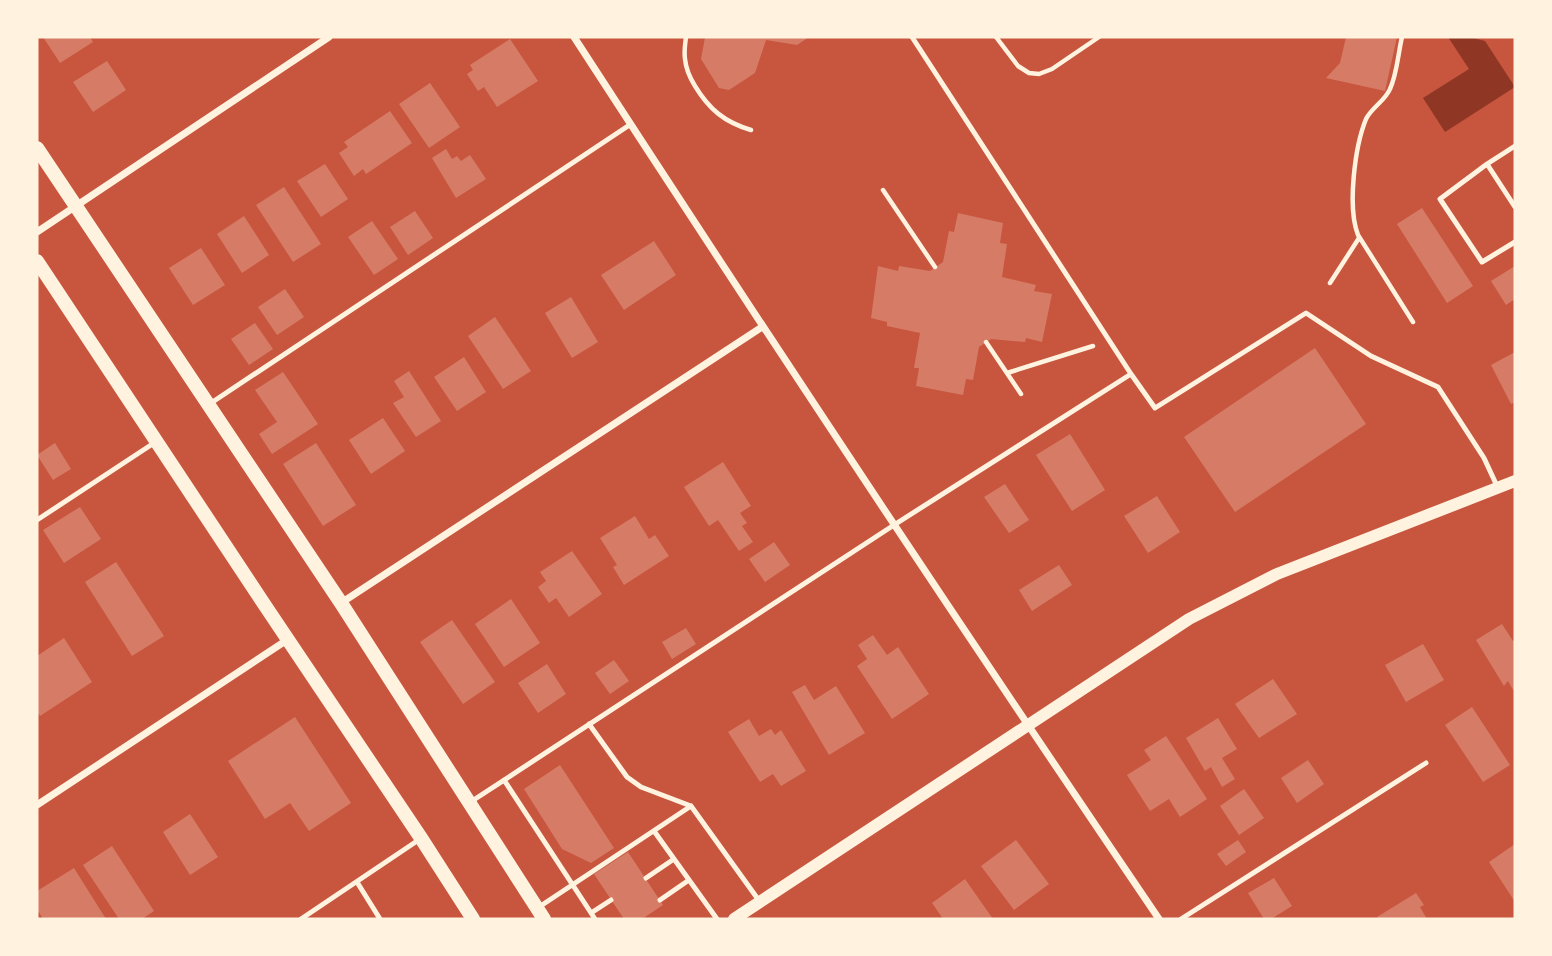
<svg xmlns="http://www.w3.org/2000/svg" width="1552" height="956" font-family="'Space Grotesk',sans-serif">
<style>
.water{fill:#8f3625}
.building{fill:#d67c66}
.lines{fill:none;stroke-linecap:round;stroke-linejoin:round}
.path{stroke:#fff3e0;stroke-width:4.5}
.service{stroke:#fff3e0;stroke-width:5}
.minor{stroke:#fff3e0;stroke-width:7}
.tertiary{stroke:#fff3e0;stroke-width:12}
.secondary{stroke:#fff3e0;stroke-width:14}
</style>
<rect width="100%" height="100%" fill="#c8553d"/>
<path class="water" d="M1448 37H1470L1485 41 1515 87 1445 132 1423 98 1469 69Z"/>
<path class="building" d="M43 37H90L93 42 60 63Z
M705 37H809L797 45 766 40 755 73 729 90 719 88 701 59Z
M1346 37H1397L1385 91 1326 78 1340 63Z
M510 39 538 81 497 107 484 87 478 91 467 74 473 70 470 65Z
M107 61 126 90 93 112 73 82Z
M430 83 460 127 429 148 399 104Z
M390 111 412 143 366 174 363 169 354 176 339 153 348 147 344 142Z
M446 149 452 159 457 156 461 161 470 155 486 179 456 198 432 158Z
M325 164 348 199 321 217 297 181Z
M284 187 321 244 293 262 256 205Z
M1422 208 1473 286 1447 303 1397 224Z
M415 211 433 238 408 255 390 227Z
M958 213 1003 223 1000 243 1007 244 1002 277 1036 285 1034 291 1052 294 1042 342 1026 338 1025 342 991 339 979 347 973 380 966 379 963 395 916 386 919 368H914L920 333 887 326V322L871 318 878 266 898 271 899 266 930 271 943 262 949 231 954 232Z
M244 216 269 255 242 273 217 234Z
M372 221 398 259 374 275 348 237Z
M654 241 676 275 624 310 601 275Z
M201 248 225 285 193 305 169 268Z
M1515 266V299L1506 305 1491 281Z
M285 289 304 317 277 335 258 307Z
M571 297 598 342 572 358 545 313Z
M495 317 531 371 503 389 468 336Z
M255 323 273 349 249 365 231 339Z
M1315 348 1366 424 1235 512 1184 437Z
M1515 352V402L1511 404 1491 365Z
M464 357 486 392 457 411 434 377Z
M409 371 441 421 416 437 393 403 404 397 394 381Z
M283 372 318 424 272 454 259 434 277 422 255 390Z
M383 418 405 451 371 474 349 440Z
M1070 434 1105 490 1072 511 1036 455Z
M55 443 71 469 53 480 37 455Z
M316 443 356 505 323 526 283 464Z
M723 462 751 506 740 513 747 523 742 526 753 542 739 551 718 520 709 526 684 487Z
M1005 484 1029 520 1009 533 984 497Z
M1157 496 1180 532 1148 553 1124 516Z
M80 507 101 539 64 563 43 530Z
M635 516 649 539 655 535 669 556 624 585 613 567 617 565 600 538Z
M774 542 790 565 765 582 749 559Z
M572 551 602 594 569 617 556 598 549 603 538 587 546 581 540 572Z
M116 562 164 636 132 656 85 582Z
M1059 565 1072 585 1032 611 1019 590Z
M511 599 540 643 504 667 475 624Z
M452 620 495 682 463 704 420 642Z
M1502 624 1513 641 1515 640V693L1508 681 1504 686 1476 640Z
M686 628 696 644 672 659 662 642Z
M873 635 887 655 898 647 929 694 892 719 857 666 867 659 858 645Z
M64 638 92 682 40 716 37 711V656Z
M1423 644 1444 680 1406 702 1385 665Z
M614 660 629 681 610 694 595 673Z
M547 664 566 694 538 713 518 683Z
M1273 679 1297 714 1259 738 1235 704Z
M805 685 814 700 836 686 865 733 829 755 792 692Z
M1472 707 1510 765 1483 782 1445 725Z
M295 717 351 803 309 831 290 803 265 819 228 761Z
M1218 718 1237 749 1222 758 1235 779 1222 787 1211 767 1205 771 1186 738Z
M749 719 759 736 771 729 775 735 781 730 806 771 781 786 773 774 760 782 728 732Z
M1166 736 1207 799 1180 817 1169 799 1150 811 1127 775 1151 760 1144 750Z
M1308 760 1324 784 1297 803 1281 778Z
M560 765 614 848 591 863 562 849 524 789Z
M1244 789 1264 818 1239 835 1220 806Z
M190 814 218 857 190 875 163 832Z
M1016 840 1049 884 1014 910 981 866Z
M1238 840 1246 852 1226 866 1217 854Z
M1515 844V902L1489 862Z
M112 846 154 911 142 919H119L83 865Z
M628 852 663 905 642 919H624L594 874Z
M74 868 106 919H43L37 909V891Z
M1274 878 1292 906 1271 919H1264L1248 893Z
M965 879 993 919H943L932 903Z
M1416 893 1424 905 1420 907 1427 919H1379L1377 917Z"/>
<g class="lines">
<path class="path" d="M686 37C685 44 684 52 685 59 686 69 690 78 695 86 709 109 724 122 751 130
M996 37 1018 66 1029 73 1039 74 1052 69 1099 37
M1402 37C1398 54 1397 74 1390 89 1385 101 1372 107 1366 119 1355 146 1347 207 1358 235L1413 322
M883 190 935 267
M1330 283 1359 238
M986 342 1021 394
M1007 373 1093 346"/>
<path class="service" d="M1515 146 1487 164 1440 199 1482 262 1515 242
M1487 164 1515 207
M1131 374 1155 408 1306 313 1371 356 1438 387 1484 458 1497 486
M211 403 631 124
M37 520 154 443
M589 724 627 777 641 787 691 806 760 902
M504 780 595 919
M472 801 894 525 1131 374 912 37
M654 831 717 919
M646 878 674 859
M357 882 380 919
M660 900 689 880
M539 907 691 806
M591 913 611 900
M301 919 420 839
M1181 919 1426 763"/>
<path class="minor" d="M574 37C766 333 961 627 1159 919
M37 232 329 37
M341 603 762 327
M37 805 287 640"/>
<path class="tertiary" d="M734 919 1189 619 1277 574 1515 481"/>
<path class="secondary" d="M37 148 341 603 544 919
M37 261 266 607 421 838 473 919"/>
</g>
<rect width="1552" height="956" fill="none" stroke="#fff3e0" stroke-width="77"/>
</svg>
